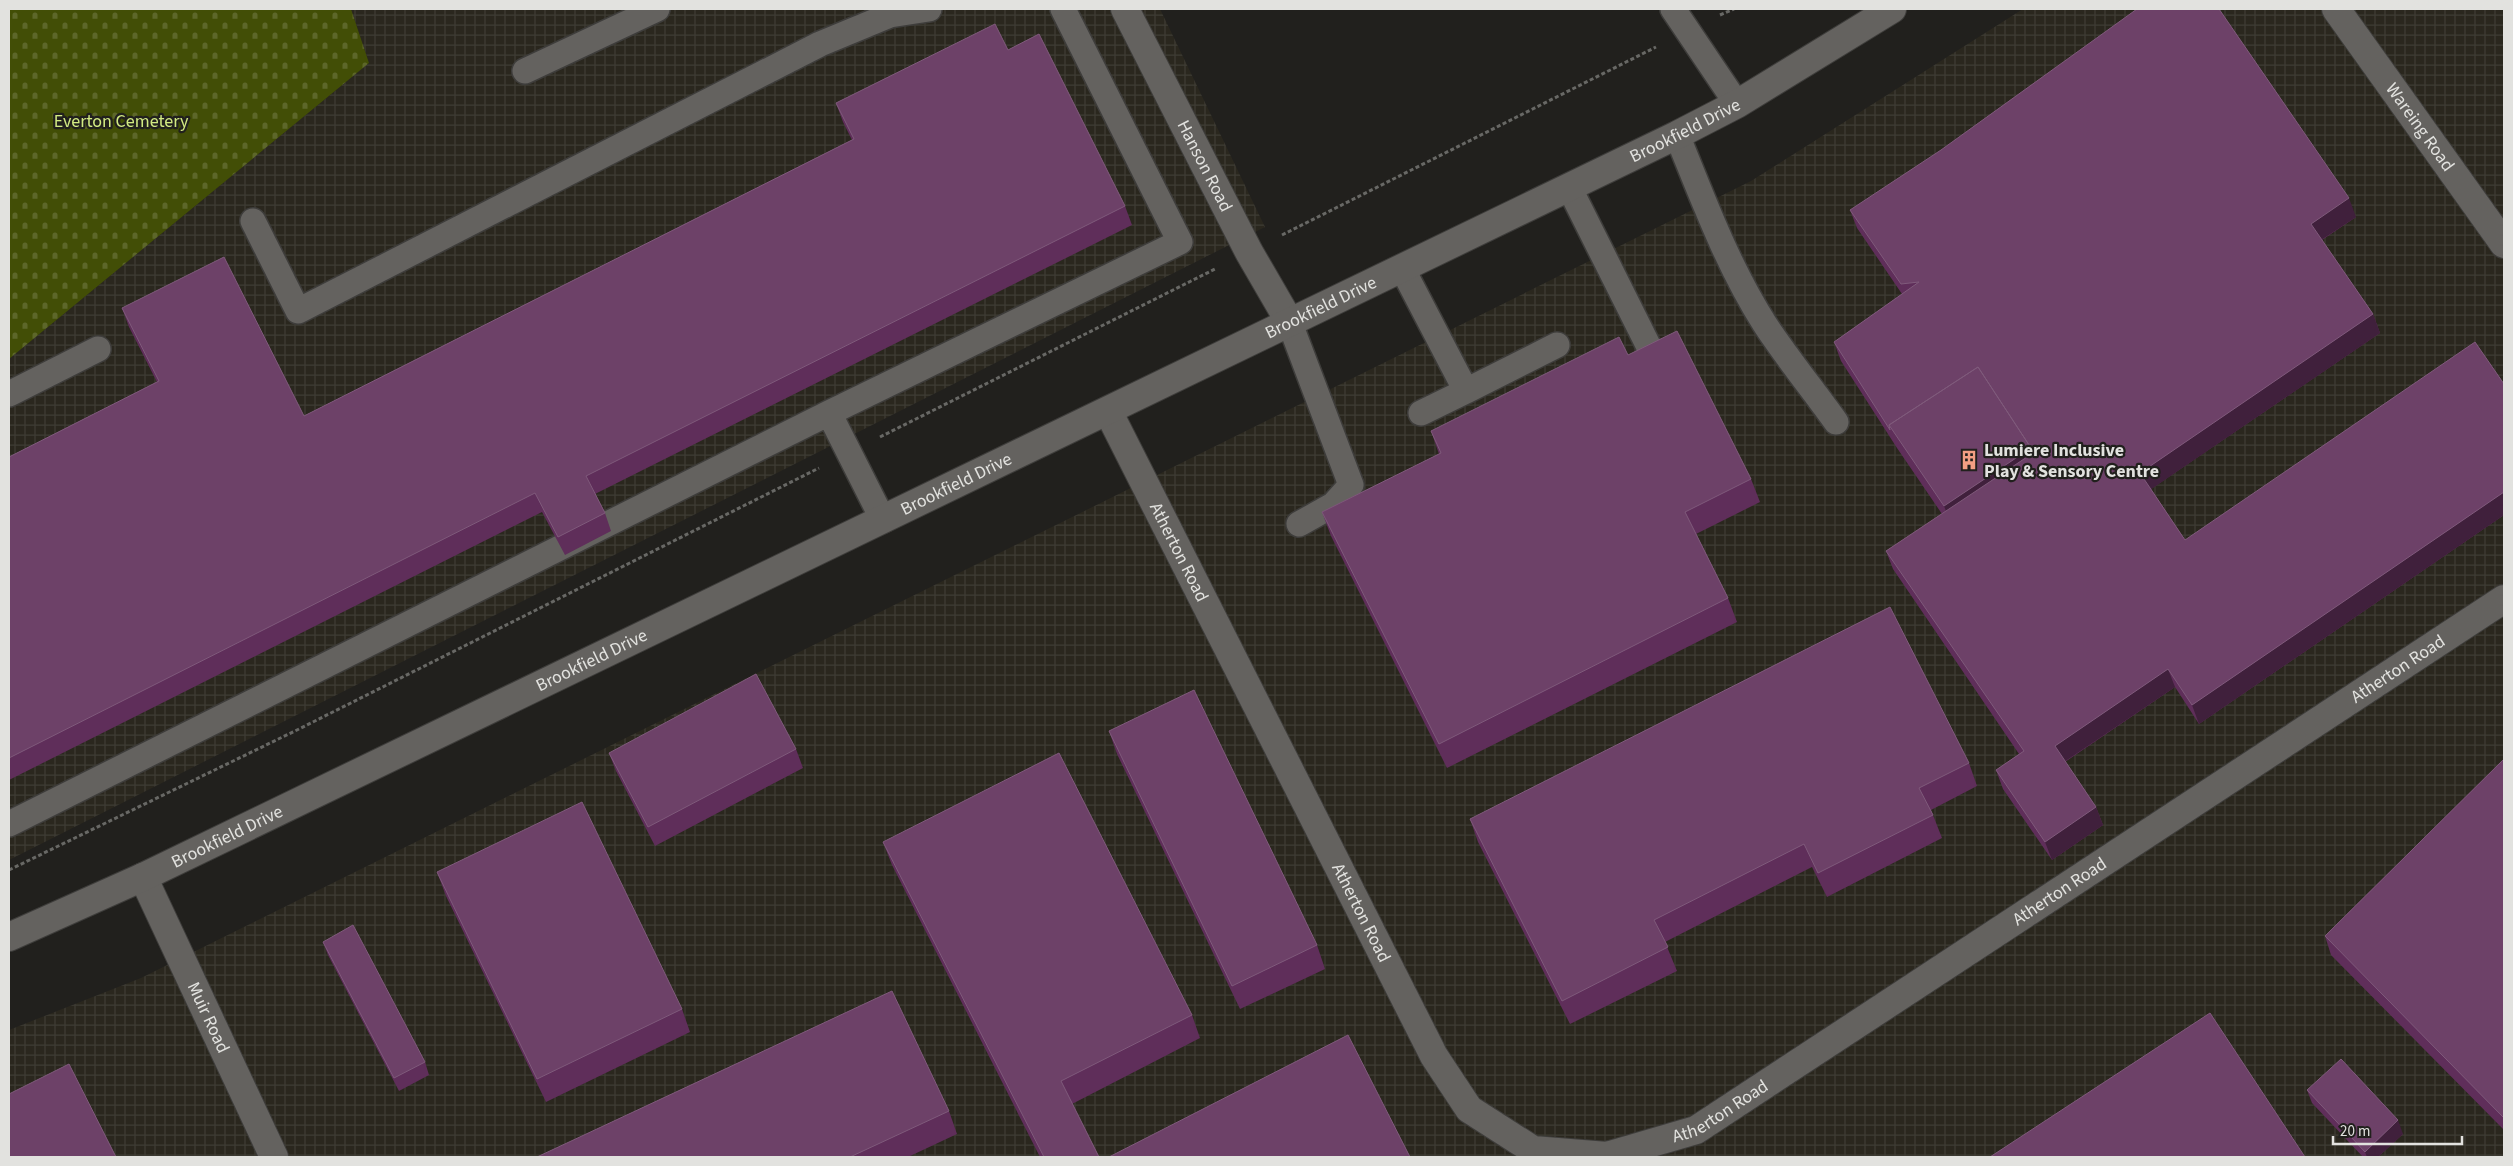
<svg xmlns="http://www.w3.org/2000/svg" width="2513" height="1166" font-family="'Source Sans 3',sans-serif">
<style>
.industrial{fill:url(#industrial-grid)}
.cemetery{fill:url(#cemetery-stones)}
.lines{fill:none;stroke-linecap:round;stroke-linejoin:round}
.lane-casing{stroke:#3e3d3b;stroke-width:28}
.street-casing{stroke:#3e3d3b;stroke-width:30}
.secondary-casing{stroke:#3e3d3b;stroke-width:30}
.path{stroke:#686865;stroke-width:3;stroke-dasharray:4 2.5;stroke-linecap:butt}
.lane{stroke:#64625f;stroke-width:25}
.street{stroke:#64625f;stroke-width:28}
.secondary{stroke:#64625f;stroke-width:28}
.wall{fill:#5f2e5a}
.shaded-wall{fill:#40203c}
.building{fill:#6d4168;stroke:#7f5a7b}
.labels{text-anchor:middle;stroke-width:4.5;stroke-linejoin:round;paint-order:stroke}
.park-label{font-size:18px;fill:#d2ea82;stroke:#21201d}
.street-label{font-size:18px;fill:#e2e2df;stroke:#21201d}
.poi-label{font-size:18px;font-weight:bold;fill:#e2e2df;stroke:#21201d;text-anchor:start}
</style>
<defs>
<pattern id="industrial-grid" width="8" height="8" patternUnits="userSpaceOnUse" patternTransform="scale(1.25)"><rect width="8" height="8" fill="#2a271e"/><path d="M0 4h8M4 0v8" fill="none" stroke="#3e3c34"/></pattern>
<pattern id="cemetery-stones" width="16" height="16" patternUnits="userSpaceOnUse" patternTransform="scale(1.25)"><rect width="16" height="16" fill="#424e06"/><path d="M2 7V4a2 2 0 0 1 4 0v3zM10 15v-3a2 2 0 0 1 4 0v3z" fill="#5d672a"/></pattern>
</defs>
<rect width="100%" height="100%" fill="#21201d"/>
<path class="industrial" d="M351 9H1160L1265 227 9 860V359L369 63Z
M2023 9H2504V1157H9V1030L141 978 1751 181Z"/>
<path class="cemetery" d="M9 9H351L369 63 9 359Z"/>
<g class="lines">
<defs>
<path id="lane" d="M1673 9 1737 104
M525 71 657 9
M1677 135C1703 199 1728 267 1766 326 1788 359 1813 390 1836 422
M1569 187 1654 357
M253 221 298 311 820 44 890 15 929 9
M1402 268 1466 391 1557 345
M1289 321 1351 485 1333 505 1299 524
M9 394 98 349
M829 413 883 520
M1421 413 1466 391
M9 824 829 413 1180 242 1063 9"/>
<g id="street">
<path id="s1" d="M1125 9 1249 252 1289 321"/>
<path id="s2" d="M2336 9 2504 244"/>
<path id="s3" d="M1108 411 1434 1056 1469 1109 1533 1150 1607 1156 1696 1130 2504 599"/>
<path id="s4" d="M143 877 274 1157"/>
</g>
<g id="secondary">
<path id="s5" d="M9 937 143 877 1677 135 1737 104 1892 9"/>
</g>
</defs>
<use href="#lane" class="lane-casing"/>
<use href="#street" class="street-casing"/>
<use href="#secondary" class="secondary-casing"/>
<path class="path" d="M1720 15 1734 9
M1282 235 1656 47
M880 437 1217 268
M9 870 299 729 819 468"/>
<use href="#lane" class="lane"/>
<use href="#street" class="street"/>
<use href="#secondary" class="secondary"/>
</g>
<path class="wall" d="M1008 50 1125 206 1132 225 595 494 605 513 611 531 565 555 542 512 9 780V457L157 382 129 327 122 308 304 416 852 140 843 122 836 103Z
M1850 210 2356 217 2322 240 2373 314 2380 333 2151 489 2185 540 2504 384V515L2199 724 2175 687 2065 762 2096 807 2103 825 2052 860 2003 789 1996 770 2019 754 1893 569 1886 551 1942 514 1897 448 1841 361 1834 342 1902 294 1857 228Z
M1628 355 1751 479 1760 502 1696 534 1728 598 1737 622 1447 768 1331 536 1322 512 1439 454 1431 431Z
M1109 731 1317 945 1325 969 1240 1009 1117 754Z
M796 749 803 768 655 846 616 771 609 753Z
M2504 759V1130L2331 955 2325 936Z
M1969 763 1977 786 1931 810 1942 838 1827 897 1812 867 1665 942 1677 971 1570 1024 1478 842 1470 819Z
M883 842 1192 1015 1200 1038 1072 1104 1099 1157H1040L892 865Z
M437 872 682 1009 690 1032 546 1102 446 896Z
M323 942 425 1062 429 1075 399 1091 328 955Z
M2307 1090 2403 1134 2378 1157H2363L2312 1103Z
M949 1111 957 1134 908 1157H537Z"/>
<path class="shaded-wall" d="M2349 198 2356 217 2318 242 2311 224Z
M2373 314 2380 333 2147 492 2140 473Z
M2031 448 2040 472 1953 529 1944 506Z
M2504 492V515L2199 724 2192 705Z
M2168 669 2175 687 2061 764 2055 746Z
M2096 807 2103 825 2052 860 2045 842Z
M2398 1120 2403 1134 2378 1157H2367L2365 1152Z"/>
<path class="building" d="M2137 9H2219L2349 198 2311 224 2373 314 2140 473 2185 540 2475 342 2504 384V492L2192 705 2168 669 2055 746 2096 807 2045 842 1996 770 2024 751 1886 551 2033 453 2031 448 1978 367 1889 425 1890 430 1834 342 1919 282 1901 284 1850 210 1941 150Z
M995 24 1008 50 1039 34 1125 206 586 476 605 513 558 537 535 493 9 758V457L159 381 122 308 224 257 304 416 854 139 836 103Z
M1677 331 1751 479 1685 512 1728 598 1439 744 1322 512 1441 453 1431 431 1619 337 1628 355Z
M1978 367 2031 448 1944 506 1889 425Z
M1890 607 1969 763 1919 788 1933 815 1818 873 1804 844 1654 920 1668 947 1562 1001 1470 819Z
M756 674 796 749 648 827 609 753Z
M1194 690 1317 945 1232 986 1109 731Z
M1059 753 1192 1015 1061 1081 1099 1157H1044L883 842Z
M2504 759V1118L2325 936Z
M582 802 682 1009 537 1079 437 872Z
M353 925 425 1062 394 1078 323 942Z
M892 991 949 1111 850 1157H537Z
M2210 1013 2305 1157H1990Z
M1348 1035 1410 1157H1109Z
M2341 1059 2398 1120 2365 1152 2307 1090Z
M69 1064 116 1157H9V1094Z"/>
<defs>
<symbol id="building-bare" viewBox="-9 -9 18 18"><path d="M-4-6H4V6H1V3H-1V6H-4ZM-2.5-4.3h1.7v1.8h-1.7ZM.8-4.3h1.7v1.8H.8ZM-2.5-1h1.7V.8h-1.7ZM.8-1h1.7V.8H.8Z" fill="#f39f83" stroke="#21201d" stroke-width="2.5" paint-order="stroke"/></symbol>
</defs>
<g fill-rule="evenodd">
<use href="#building-bare" x="1955" y="446" width="28" height="28"/>
</g>
<g class="labels">
<g class="park-label">
<text x="121" y="127">Everton Cemetery</text>
</g>
<g class="street-label">
<text dy="6" stroke="none"><textPath href="#s2" startOffset="145">Wareing Road</textPath></text>
<text dy="6" stroke="none"><textPath href="#s5" startOffset="1860">Brookfield Drive</textPath></text>
<text dy="6" stroke="none"><textPath href="#s1" startOffset="176">Hanson Road</textPath></text>
<text dy="6" stroke="none"><textPath href="#s5" startOffset="1455">Brookfield Drive</textPath></text>
<text dy="6" stroke="none"><textPath href="#s5" startOffset="1050">Brookfield Drive</textPath></text>
<text dy="6" stroke="none"><textPath href="#s3" startOffset="158">Atherton Road</textPath></text>
<text dy="6" stroke="none"><textPath href="#s5" startOffset="645">Brookfield Drive</textPath></text>
<text dy="6" stroke="none"><textPath href="#s3" startOffset="1869">Atherton Road</textPath></text>
<text dy="6" stroke="none"><textPath href="#s5" startOffset="240">Brookfield Drive</textPath></text>
<text dy="6" stroke="none"><textPath href="#s3" startOffset="1464">Atherton Road</textPath></text>
<text dy="6" stroke="none"><textPath href="#s3" startOffset="562">Atherton Road</textPath></text>
<text dy="6" stroke="none"><textPath href="#s4" startOffset="155">Muir Road</textPath></text>
<text dy="6" stroke="none"><textPath href="#s3" startOffset="1059">Atherton Road</textPath></text>
</g>
<g class="poi-label">
<text x="1984" y="456">Lumiere Inclusive<tspan x="1984" dy="21">Play &amp; Sensory Centre</tspan></text>
</g>
</g>
<rect width="2513" height="1166" fill="none" stroke="#e2e2df" stroke-width="20"/>
<path d="M2333 1136v8h129v-8" fill="none" stroke="#e2e2df" stroke-width="2.5"/>
<text x="2340" y="1136" font-size="15" fill="#e2e2df" stroke="#21201d" stroke-width="4" paint-order="stroke">20 m</text>
</svg>
